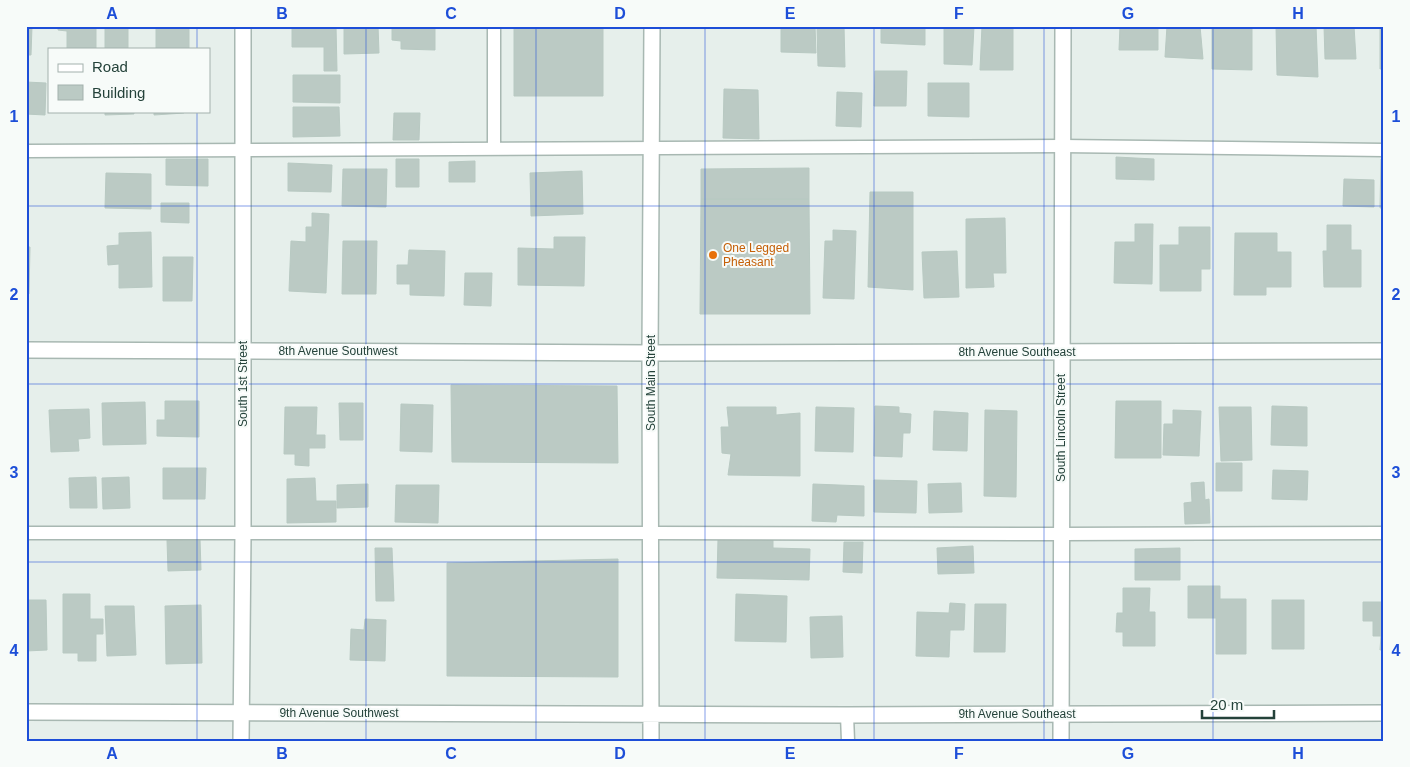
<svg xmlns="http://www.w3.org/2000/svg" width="1410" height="767" font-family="Arial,sans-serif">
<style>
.building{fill:#bbcac4;stroke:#b8c9c2}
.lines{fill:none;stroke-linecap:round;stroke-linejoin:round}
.service-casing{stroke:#a8b8b2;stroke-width:15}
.minor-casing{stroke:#a8b8b2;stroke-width:18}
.tertiary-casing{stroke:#a8b8b2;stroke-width:18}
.service{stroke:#fff;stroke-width:12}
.minor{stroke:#fff;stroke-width:15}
.tertiary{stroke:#fff;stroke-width:15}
.grid{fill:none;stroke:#1d4ed8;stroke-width:1;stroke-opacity:0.55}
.food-dot{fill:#e8710a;stroke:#f7fbf9;stroke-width:2}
.labels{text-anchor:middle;stroke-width:4;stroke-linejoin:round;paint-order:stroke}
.food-label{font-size:12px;fill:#c56008;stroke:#f7fbf9;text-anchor:start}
.street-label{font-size:12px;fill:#24423a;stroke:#f7fbf9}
.neatline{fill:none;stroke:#1d4ed8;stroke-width:2}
.grid-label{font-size:16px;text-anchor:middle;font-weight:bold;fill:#1d4ed8}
</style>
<rect width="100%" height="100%" fill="#e6efeb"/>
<path class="building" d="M26 26H32L31 55H26Z
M58 26H96V49H67V31L58 30Z
M105 26H128V49H105Z
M156 26H189V49H156Z
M292 26H336L337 71H324V47H292Z
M344 26H378L379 53 344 54Z
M392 26H435V50L401 49V41L392 40Z
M514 26H603V96H514Z
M781 26H815L816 53 781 52Z
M817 26H844L845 67 818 66Z
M881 26H925V45L881 43Z
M944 26H974L972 65 944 64Z
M982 26H1013V70H980Z
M1120 26H1158V50H1119Z
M1167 26H1200L1203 59 1165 57Z
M1212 26H1252V70L1212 69Z
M1276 26H1316L1318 77 1277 75Z
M1324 26H1354L1356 59H1325Z
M1380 26H1384V69H1380Z
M875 71H907L906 106H874Z
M293 75H340V103L293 102Z
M26 82 46 83 45 115 26 114Z
M928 83H969V117L928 116Z
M724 89 758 90 759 139 723 138Z
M837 92 862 93 861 127 836 126Z
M293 107H339L340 136 293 137Z
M105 111H134V114L105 115Z
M154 111H184V113L154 115Z
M394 113H420L419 140H393Z
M1116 157 1154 159V180L1116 179Z
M166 159H208V186L166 185Z
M396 159H419V187H396Z
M1381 159H1384V208H1380Z
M475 161V182H449V162Z
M288 163 332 165 331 192 288 191Z
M809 168V199H701V169Z
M343 169H387L386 207 342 206Z
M582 171 583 214 531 216 530 173Z
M106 173 151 174V209L105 208Z
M1344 179 1374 180V207L1343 206Z
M870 192H913V290L868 287Z
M701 199H809L810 314H700Z
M161 203H189V223L161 222Z
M312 213 329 214 326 293 289 291 291 241 306 242V227H312Z
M1005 218 1006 273H993L994 287 966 288V219Z
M1135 224H1153L1152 284 1114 283 1115 242H1135Z
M1327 225H1351V250H1361V287H1324L1323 251H1327Z
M1179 227H1210V269H1201V291H1160V245H1179Z
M833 230 856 231 854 299 823 298 825 241H833Z
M151 232 152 287 119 288V264L108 265 107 246 119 245V233Z
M1235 233H1277V252H1291V287H1266V295H1234Z
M554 237H585L584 286 518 285V248L554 249Z
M343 241H377L376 294H342Z
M26 247H30L29 294H26Z
M409 250 445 251 444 296 410 295V284H397V265H408Z
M957 251 959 297 924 298 922 252Z
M163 257H193L192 301H163Z
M465 273H492L491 306 464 305Z
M451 385 617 386 618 463 452 462Z
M165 401H199V437L157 436V420H165Z
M1116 401H1161V458H1115Z
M145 402 146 444 103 445 102 403Z
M339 403H363V440H340Z
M401 404 433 405 432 452 400 451Z
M875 406 899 407V413L911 414 910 433H903L902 457 874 456Z
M1272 406 1307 407V446L1271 445Z
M285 407H317L316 435H325V448H309V466L295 465V454H284Z
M727 407H776V415L800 413V476L728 475 731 454 722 453 721 427H729Z
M816 407 854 408 853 452 815 451Z
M1219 407H1251L1252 460 1221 461Z
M89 409 90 438 78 439 79 451 51 452 49 410Z
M985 410 1017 411 1016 497 984 496Z
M1173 410 1201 411 1199 456 1163 455 1164 424H1173Z
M934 411 968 413 967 451 933 450Z
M1216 463H1242V491H1216Z
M163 468H206L205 499H163Z
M1273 470 1308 471 1307 500 1272 499Z
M96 477 97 508H70L69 478Z
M129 477 130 508 103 509 102 478Z
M315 478 316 501H336V522L287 523V479Z
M874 480 917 481 916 513 874 512Z
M1204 482 1205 500 1209 499 1210 523 1185 524 1184 503 1192 502 1191 483Z
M961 483 962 512 929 513 928 484Z
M368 484V507L337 508V485Z
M813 484 864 486V516L837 515 836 522 812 521Z
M396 485H439L438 523 395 522Z
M200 539 201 570 168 571 167 540Z
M718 539 773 540V548L810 549 809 580 717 578Z
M844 542H863L862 573 843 572Z
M973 546 974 573 938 574 937 548Z
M375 548H392L394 601H376Z
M1180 548V580H1135V549Z
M618 559V677L447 676V563Z
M1188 586H1220V599H1246V654H1216V618H1188Z
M1123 588H1150L1149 612H1155V646H1123V632H1116L1117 613H1123Z
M63 594H90V619H103V634H96V661H78V653H63Z
M736 594 787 596 786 642 735 641Z
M26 600H46L47 650 26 651Z
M1272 600H1304V649H1272Z
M1363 602H1384V650H1380L1381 636H1373V621H1363Z
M950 603 965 604 964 630H950L949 657 916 656 917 612 949 613Z
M975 604H1006L1005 652H974Z
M201 605 202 663 166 664 165 606Z
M105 606H134L136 655 107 656Z
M842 616 843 657 811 658 810 617Z
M365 619 386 620 385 661 350 660 351 629 364 630Z"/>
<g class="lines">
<defs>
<path id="service" d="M494 149V26
M26 151 1062 146 1384 150
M26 533H651L1061 534 1384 533
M847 715 848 741"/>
<path id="minor" d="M241 741 243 534V26
M1061 741 1063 26"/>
<path id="tertiary" d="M26 350 650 353 1384 351
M26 712 847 715 1384 713
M651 741 650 353 652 26"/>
</defs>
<use href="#service" class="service-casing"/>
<use href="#minor" class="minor-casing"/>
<use href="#tertiary" class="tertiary-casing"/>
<use href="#service" class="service"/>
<use href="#minor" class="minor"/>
<use href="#tertiary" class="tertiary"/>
</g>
<path class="grid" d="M197 26V49M366 26V741M536 26V741M705 26V741M874 26V741M1044 26V741M1213 26V741M197 111V741M26 206H1384M26 384H1384M26 562H1384"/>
<circle class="food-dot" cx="713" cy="255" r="5"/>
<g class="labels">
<g class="food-label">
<text x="723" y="252">One Legged<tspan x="723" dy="14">Pheasant</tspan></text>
</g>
<g class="street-label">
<text x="338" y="355">8th Avenue Southwest</text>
<text x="1017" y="356">8th Avenue Southeast</text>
<text transform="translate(651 383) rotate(-90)" y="4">South Main Street</text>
<text transform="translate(243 384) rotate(-90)" y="4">South 1st Street</text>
<text transform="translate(1061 428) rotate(-90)" y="4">South Lincoln Street</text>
<text x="339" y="717">9th Avenue Southwest</text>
<text x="1017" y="718">9th Avenue Southeast</text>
</g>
</g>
<rect width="1410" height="767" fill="none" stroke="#f7fbf9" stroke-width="55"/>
<rect x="48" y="48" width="162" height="65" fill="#f7fbf9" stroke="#a3b1ad"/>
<rect x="58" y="64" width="25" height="8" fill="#ffffff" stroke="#a3b1ad"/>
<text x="92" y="72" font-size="15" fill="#24423a">Road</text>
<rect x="58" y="85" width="25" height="15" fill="#bbcac4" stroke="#a3b1ad"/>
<text x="92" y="98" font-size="15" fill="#24423a">Building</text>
<path d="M1202 710v8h72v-8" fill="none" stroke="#24423a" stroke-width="2.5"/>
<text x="1210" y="710" font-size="15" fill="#24423a" stroke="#f7fbf9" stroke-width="4" paint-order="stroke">20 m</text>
<rect x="28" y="28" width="1354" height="712" class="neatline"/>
<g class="grid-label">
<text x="112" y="19">A</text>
<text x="282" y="19">B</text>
<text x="451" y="19">C</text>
<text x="620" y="19">D</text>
<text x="790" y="19">E</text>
<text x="959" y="19">F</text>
<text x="1128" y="19">G</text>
<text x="1298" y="19">H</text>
<text x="14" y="122">1</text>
<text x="1396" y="122">1</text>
<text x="14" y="300">2</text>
<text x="1396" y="300">2</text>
<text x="14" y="478">3</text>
<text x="1396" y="478">3</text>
<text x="14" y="656">4</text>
<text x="1396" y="656">4</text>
<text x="112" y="759">A</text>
<text x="282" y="759">B</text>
<text x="451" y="759">C</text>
<text x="620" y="759">D</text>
<text x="790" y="759">E</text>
<text x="959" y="759">F</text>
<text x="1128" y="759">G</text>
<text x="1298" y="759">H</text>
</g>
</svg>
